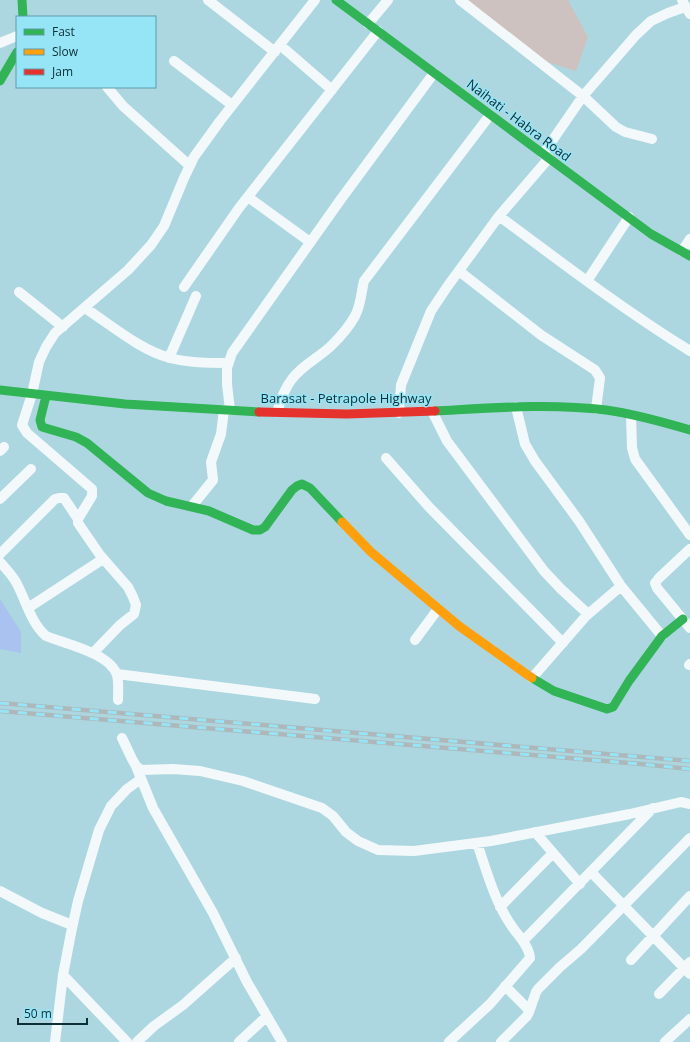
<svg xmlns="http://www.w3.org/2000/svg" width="690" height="1042" font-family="'Open Sans',sans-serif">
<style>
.green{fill:#cdc2c0}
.water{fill:#a9c2f0}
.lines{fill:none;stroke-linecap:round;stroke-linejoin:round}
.street{stroke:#f3f9fa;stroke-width:10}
.fast{stroke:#30b455;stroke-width:9}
.slow{stroke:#ff9f0a;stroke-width:9}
.jam{stroke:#e5322d;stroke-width:9}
.rail-casing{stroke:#aeb8bb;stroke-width:4.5}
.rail{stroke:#96e5f6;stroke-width:3;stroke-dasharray:9;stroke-linecap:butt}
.labels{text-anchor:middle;stroke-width:3;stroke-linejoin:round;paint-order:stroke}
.street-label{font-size:13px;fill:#0d2f36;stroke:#96e5f6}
</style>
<rect width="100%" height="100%" fill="#acd7e0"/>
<path class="green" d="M465 0H568L588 37 576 71 547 62Z"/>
<path class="water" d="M0 599 21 632V653L0 649Z"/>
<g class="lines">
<path class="street" d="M208 0 275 52
M460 0 583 96 616 127 625 132 652 139
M682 0 690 14
M368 24 388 0
M0 43 17 36
M280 45 332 90
M174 61 232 105
M107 87 123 106 190 166
M543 154 583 96 636 35 651 21 668 13 685 7
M248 197 310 242
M499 216C562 263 624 310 690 351
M682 251 690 239
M459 271 541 335 595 370 600 378 596 409
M587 281 629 217
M184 287 239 208 378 31
M19 292 63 327
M85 308C111 325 140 350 170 358 189 363 209 363 228 363
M169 358 196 296
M516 407 525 444 535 461 579 521 621 586 662 636
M230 410 227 384V368L232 353 341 199 434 73
M432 411 447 441 544 571 561 589 588 614
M277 412C281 400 284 389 292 379 302 365 320 357 332 345 340 337 349 327 355 316 361 305 361 293 364 281L490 115
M399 413 401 385 431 311 447 287 499 216 549 158
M631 415 632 448 635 459 690 535
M0 451 4 447
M386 458 429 507 563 643
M0 499 31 469
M192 506 213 480 211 462 221 434 224 410
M690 549 659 578 655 583 657 588 690 628
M0 554 55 499 59 498H64L78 519
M0 562C6 569 13 576 17 584 26 601 31 623 46 636 65 644 110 653 117 675 119 683 118 692 118 700
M28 608 103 559
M415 640 438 609
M93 653 120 625 134 614 136 605 133 597 128 587 100 555 78 523V519L92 496V489L27 433 22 425 32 394 39 362 46 347 55 333 128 270 151 245 164 226 184 178 194 157 220 121 315 0
M689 665 690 664
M117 674 315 699
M532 678 586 616 621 586
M122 738 132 759 136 766 141 770 173 769 200 771 243 781 322 808 333 816 346 832 358 841 378 850 414 851 491 841 630 814 681 802 690 804
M136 766 153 808 213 913 247 982 282 1042
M535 832 580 884
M591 872 690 974
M0 891 42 913 72 925
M500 907 553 853
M523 941 653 808
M631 960 690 896
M63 975 127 1042
M659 994 690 962
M529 1012 536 992 538 989 560 967 581 949 690 838
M55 1042 63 975 71 933 78 901 99 830 111 806 127 789 141 779
M137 1042 154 1026 183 1005 236 958
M239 1042 266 1017
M449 1042 490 1004 530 958C529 947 520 937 513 928 495 903 487 872 477 843
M501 1042 527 1016 529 1012 527 1008 505 986
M665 1042 690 1019"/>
<path class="fast" d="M22 0 23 17
M336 0 651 234 690 256
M0 81 17 52
M0 390 125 404 259 412
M46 396 40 420 42 427 76 437 87 443 148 493 166 501 209 511 253 530H260L265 527 292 490 297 486 302 484 310 488 342 522
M435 411C491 408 550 403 606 410 635 414 663 422 690 430
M532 678 554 691 607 709 613 707 629 681 662 636 683 619"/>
<path class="slow" d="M342 522 371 552 459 626 532 678"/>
<path class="jam" d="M259 412 347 414 435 411"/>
<defs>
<path id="rail" d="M0 703 690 761
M0 711 641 764 690 769"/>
</defs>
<use href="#rail" class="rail-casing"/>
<use href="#rail" class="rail"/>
</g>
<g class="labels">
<g class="street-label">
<text transform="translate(519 120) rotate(37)" y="5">Naihati - Habra Road</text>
<text x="346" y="403">Barasat - Petrapole Highway</text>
</g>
</g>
<rect x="16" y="16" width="140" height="72" fill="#96e5f6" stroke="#5f9ca9"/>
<rect x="24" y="29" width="20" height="6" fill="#30b455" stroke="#5f9ca9"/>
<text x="52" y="36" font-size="12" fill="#0d2f36">Fast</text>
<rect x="24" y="49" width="20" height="6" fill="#ff9f0a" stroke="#5f9ca9"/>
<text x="52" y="56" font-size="12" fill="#0d2f36">Slow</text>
<rect x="24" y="69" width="20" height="6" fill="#e5322d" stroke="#5f9ca9"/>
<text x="52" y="76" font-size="12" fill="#0d2f36">Jam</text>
<path d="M18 1018v6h69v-6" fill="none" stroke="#0d2f36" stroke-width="2"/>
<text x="24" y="1018" font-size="12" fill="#0d2f36" stroke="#96e5f6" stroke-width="3" paint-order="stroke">50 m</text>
</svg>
